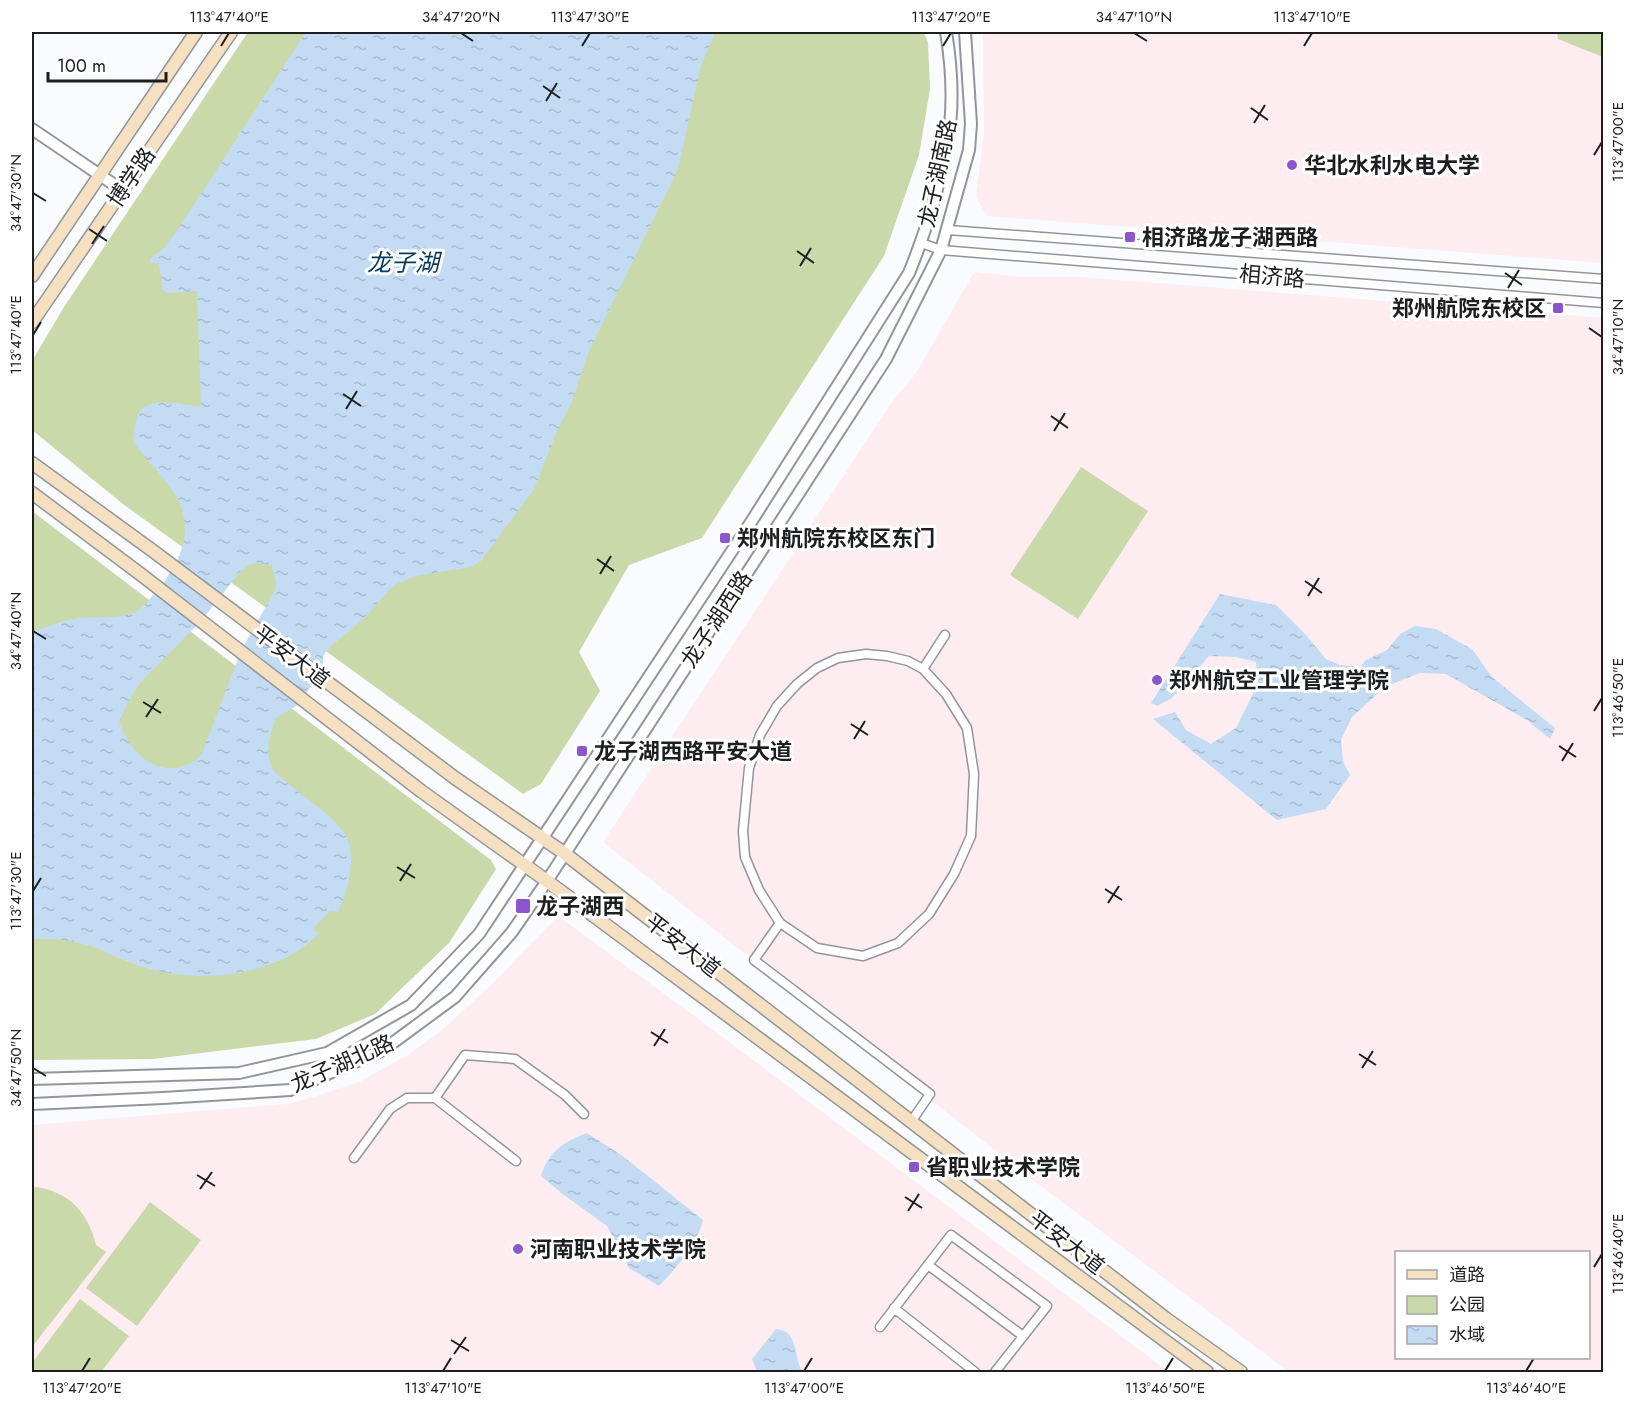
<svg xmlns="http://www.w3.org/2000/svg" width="1635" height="1404" font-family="Jost,'Noto Sans SC',sans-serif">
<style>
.education{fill:#fdedf1;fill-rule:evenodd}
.park{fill:#c9d9aa}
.water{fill:url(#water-ripples);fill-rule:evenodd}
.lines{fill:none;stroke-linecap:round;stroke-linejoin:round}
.minor-casing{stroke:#93959c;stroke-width:11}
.tertiary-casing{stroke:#93959c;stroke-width:14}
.secondary-casing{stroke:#93959c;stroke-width:15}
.minor{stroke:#fff;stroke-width:8}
.tertiary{stroke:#fff;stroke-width:10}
.secondary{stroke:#f5e1c2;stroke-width:12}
.ticks{fill:none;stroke:#1d1e20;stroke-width:2}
.poi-dot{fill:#8d55cc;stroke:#fff;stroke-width:2}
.labels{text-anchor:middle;stroke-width:6;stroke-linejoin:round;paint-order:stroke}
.poi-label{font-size:22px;font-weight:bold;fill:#1d1e20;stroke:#fff;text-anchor:start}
.street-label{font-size:22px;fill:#1d1e20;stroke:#fff}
.water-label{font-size:24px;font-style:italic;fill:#07385b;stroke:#fff}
.neatline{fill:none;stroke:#1d1e20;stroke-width:2}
.ticks-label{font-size:15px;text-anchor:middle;fill:#1d1e20}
</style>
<defs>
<pattern id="water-ripples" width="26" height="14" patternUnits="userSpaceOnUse" patternTransform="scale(1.5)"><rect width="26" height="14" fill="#c4dcf3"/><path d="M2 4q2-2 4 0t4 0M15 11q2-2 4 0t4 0" fill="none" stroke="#a8bcd0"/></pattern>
</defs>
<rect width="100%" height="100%" fill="#fafbfe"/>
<path class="education" d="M983 32H1603V263L987 216 976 197 984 133Z
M974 272 1024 277H1080L1603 318V1372H1289L1034 1181 603 842 892 402 916 373ZM1396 1252H1588V1358H1396Z
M558 916 693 1015 1169 1372H32V1125L286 1104 310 1098 359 1082 408 1055 441 1031 493 983Z"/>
<path class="park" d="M248 32H924L928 43 930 89 919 155 884 256 702 538 629 565 579 652 600 691 541 784 523 794 123 504 32 430V361L64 307Z
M1557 32H1603V57L1558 39Z
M1081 467 1148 511 1078 619 1010 575Z
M32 511 491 860 496 869 449 943 375 1014 316 1039 153 1059 32 1060Z
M37 1187C70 1193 88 1212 96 1245L106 1252 32 1347V1188Z
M150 1202 201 1240 137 1326 86 1288Z
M80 1299 129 1336 101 1372H32V1363Z"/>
<path class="water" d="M306 32H716L701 65 678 169 589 351 571 404 556 433 534 489 481 561 471 567 415 576 394 585 362 620 330 647 323 656V669L298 705 276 718C269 737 264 752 274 771 291 788 336 817 346 836 357 859 348 891 338 912L330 911 313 929 319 934C312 939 305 946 298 951 252 979 193 982 142 967 127 962 113 955 99 949 78 941 54 938 32 939V634L35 631C50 626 64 620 79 618 96 616 113 619 130 614 141 611 146 603 154 594 174 571 194 539 181 507 171 481 147 464 133 440 134 433 135 424 137 417 145 393 182 406 201 406L197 291 167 293 162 289 159 263H150V259L165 247 178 229ZM257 563 268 564 272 567 276 581 275 590 240 653 202 754C180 778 148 770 130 744 126 738 123 730 119 723L127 704 140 683 201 621 240 572 248 565Z
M1220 594 1276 605 1304 633 1326 659 1340 665 1360 667 1366 660 1387 650 1400 634 1415 626 1436 629 1472 649 1492 677 1555 728 1550 739 1527 720 1446 674 1419 673 1385 687 1352 717 1341 740 1343 761 1350 775 1326 809 1277 820 1153 719 1175 712 1186 730 1211 744 1236 728 1258 684 1256 662 1236 657 1209 656 1172 698 1157 706 1151 703Z
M587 1133 624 1157 703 1220C699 1241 675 1270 659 1286L629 1268 607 1226 564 1195 541 1176C549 1151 563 1142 587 1133Z
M776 1329C800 1331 792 1356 803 1372H757L752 1359Z"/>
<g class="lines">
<defs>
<path id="minor" d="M948 230 1604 279
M921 243 941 250 1604 303
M923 669 908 661 887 656 866 654 838 658 817 668 797 684 777 706 760 735 749 768 743 831 745 857 759 890 780 923 817 948 863 956 898 943 929 914 954 874 971 836 974 774 967 728 946 694 923 669 945 635
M780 923 754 960 930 1094 911 1122
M435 1098 465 1055 515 1059 565 1095 584 1114
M354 1158 390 1109 407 1098H435L516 1161
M928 1265 1023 1336
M894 1308 975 1372
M880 1327 951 1235 1047 1306 995 1372"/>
<path id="tertiary" d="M32 129 122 190
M32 1079 239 1073 327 1053 411 1005 479 934 753 519 909 273C925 234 939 187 947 146 954 109 952 68 946 32
M32 1104 163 1098 290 1090 383 1050 455 997 512 932 547 881 886 359 941 250 969 150 971 124 965 32"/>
<path id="secondary" d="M32 276 196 32
M32 322 231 32
M32 463 153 551 455 778 564 853 1165 1318 1241 1372
M32 493 139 573 421 791 547 881 1207 1372"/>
</defs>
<use href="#minor" class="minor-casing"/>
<use href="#tertiary" class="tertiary-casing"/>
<use href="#secondary" class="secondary-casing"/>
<use href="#minor" class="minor"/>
<use href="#tertiary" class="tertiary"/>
<use href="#secondary" class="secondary"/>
</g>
<path class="ticks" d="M461 33 473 41M1134 33 1147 41M221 46 229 33M582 46 590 33M943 46 951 33M1304 46 1312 33M543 86 560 98M546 101 557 83M1251 108 1268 120M1254 123 1265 105M1594 155 1602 142M33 193 46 201M89 229 107 241M92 244 104 226M797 251 814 263M800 266 811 248M1505 273 1522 285M1508 288 1519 270M1589 328 1602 337M33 335 41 322M343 394 361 406M346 409 357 391M1051 416 1068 428M1054 431 1065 413M597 559 614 571M600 574 611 556M1305 581 1322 593M1308 596 1319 578M33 631 46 639M143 702 161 713M1594 711 1602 698M146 717 158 699M851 724 868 735M854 739 865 721M1559 746 1576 757M1562 761 1573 743M397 867 415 878M400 881 411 864M1105 889 1122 900M33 891 41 878M1108 903 1119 886M651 1032 668 1043M654 1046 665 1029M1359 1054 1376 1065M33 1068 46 1076M1362 1068 1373 1051M197 1175 215 1186M200 1189 212 1172M905 1197 922 1208M908 1211 919 1194M1594 1267 1602 1254M451 1340 469 1351M454 1354 466 1337M82 1371 90 1358M443 1371 451 1358M804 1371 812 1358M1165 1371 1173 1358M1526 1371 1534 1358"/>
<g class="poi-dot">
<circle cx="1292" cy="165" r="6"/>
<rect x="1124" y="231" width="12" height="12" rx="3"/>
<rect x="1552" y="302" width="12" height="12" rx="3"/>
<rect x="719" y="532" width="12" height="12" rx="3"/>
<circle cx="1157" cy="680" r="6"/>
<rect x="576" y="745" width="12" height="12" rx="3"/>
<rect x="515" y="898" width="16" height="16" rx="3"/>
<rect x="908" y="1161" width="12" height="12" rx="3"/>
<circle cx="518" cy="1249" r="6"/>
</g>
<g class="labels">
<g class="poi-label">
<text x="1304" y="173">华北水利水电大学</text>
<text x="1142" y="245">相济路龙子湖西路</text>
<text x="1546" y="316" text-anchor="end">郑州航院东校区</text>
<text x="737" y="546">郑州航院东校区东门</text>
<text x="1169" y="688">郑州航空工业管理学院</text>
<text x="594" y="759">龙子湖西路平安大道</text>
<text x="536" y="914">龙子湖西</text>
<text x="926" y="1175">省职业技术学院</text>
<text x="530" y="1257">河南职业技术学院</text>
</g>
<g class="street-label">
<text transform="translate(937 173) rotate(-78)" y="8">龙子湖南路</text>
<text transform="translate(131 177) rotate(-56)" y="8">博学路</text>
<text transform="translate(1272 276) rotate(5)" y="8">相济路</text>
<text transform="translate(716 619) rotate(-57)" y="8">龙子湖西路</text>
<text transform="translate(292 656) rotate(37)" y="8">平安大道</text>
<text transform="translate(683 945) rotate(38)" y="8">平安大道</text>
<text transform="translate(342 1063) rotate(-24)" y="8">龙子湖北路</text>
<text transform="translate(1067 1242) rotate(38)" y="8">平安大道</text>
</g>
<g class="water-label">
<text x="403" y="271">龙子湖</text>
</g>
</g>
<rect width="1635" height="1404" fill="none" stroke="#ffffff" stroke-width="66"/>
<rect x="1395" y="1251" width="195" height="108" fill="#ffffff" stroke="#a5a5a6" stroke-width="1.5"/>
<rect x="1407" y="1270" width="30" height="9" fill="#f5e1c2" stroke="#a5a5a6" stroke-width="1.5"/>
<text x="1449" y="1281" font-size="18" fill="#1d1e20">道路</text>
<rect x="1407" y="1296" width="30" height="18" fill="#c9d9aa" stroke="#a5a5a6" stroke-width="1.5"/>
<text x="1449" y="1311" font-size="18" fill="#1d1e20">公园</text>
<rect x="1407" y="1326" width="30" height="18" fill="url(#water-ripples)" stroke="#a5a5a6" stroke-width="1.5"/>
<text x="1449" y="1341" font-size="18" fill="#1d1e20">水域</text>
<path d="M48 72v9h118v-9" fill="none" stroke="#1d1e20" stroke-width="3"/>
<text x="57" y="72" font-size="18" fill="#1d1e20" stroke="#ffffff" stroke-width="4.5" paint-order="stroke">100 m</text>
<rect x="33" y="33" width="1569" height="1338" class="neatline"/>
<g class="ticks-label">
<text x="229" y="22">113°47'40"E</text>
<text x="461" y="22">34°47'20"N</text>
<text x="590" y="22">113°47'30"E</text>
<text x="951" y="22">113°47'20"E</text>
<text x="1134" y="22">34°47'10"N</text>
<text x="1312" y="22">113°47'10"E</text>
<text transform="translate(1618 142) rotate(-90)" y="5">113°47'00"E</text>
<text transform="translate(16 193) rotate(-90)" y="5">34°47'30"N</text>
<text transform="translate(16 335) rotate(-90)" y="5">113°47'40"E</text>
<text transform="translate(1618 337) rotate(-90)" y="5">34°47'10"N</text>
<text transform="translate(16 631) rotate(-90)" y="5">34°47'40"N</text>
<text transform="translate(1618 698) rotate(-90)" y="5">113°46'50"E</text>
<text transform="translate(16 891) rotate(-90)" y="5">113°47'30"E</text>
<text transform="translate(16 1068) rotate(-90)" y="5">34°47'50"N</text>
<text transform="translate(1618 1254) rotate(-90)" y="5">113°46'40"E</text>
<text x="82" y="1393">113°47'20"E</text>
<text x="443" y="1393">113°47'10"E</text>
<text x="804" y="1393">113°47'00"E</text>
<text x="1165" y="1393">113°46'50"E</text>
<text x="1526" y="1393">113°46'40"E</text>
</g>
</svg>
